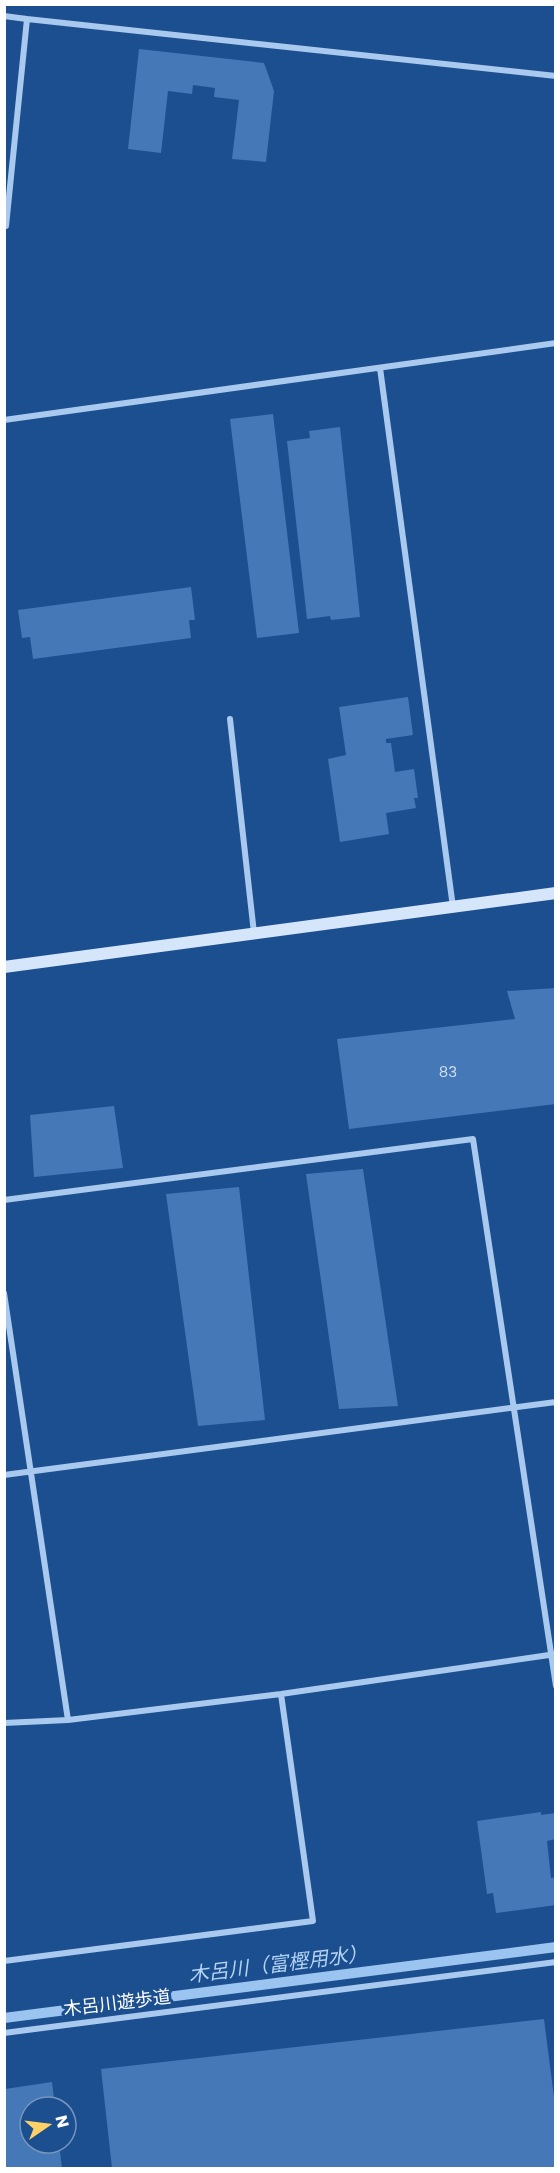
<svg xmlns="http://www.w3.org/2000/svg" width="560" height="2173" font-family="Poppins,'Noto Sans JP',sans-serif">
<style>
.lines{fill:none;stroke-linecap:round;stroke-linejoin:round}
.stream{stroke:#9cc4f0;stroke-width:10}
.building{fill:#4478b7}
.street{stroke:#a9c9ee;stroke-width:6}
.secondary{stroke:#d6e6fa;stroke-width:12}
.labels{text-anchor:middle;stroke-width:6;stroke-linejoin:round;paint-order:stroke}
.number-label{font-size:15px;fill:#d0dded}
.street-label{font-size:18px;fill:#fff;stroke:#1b4f8f}
.water-label{font-size:20px;font-style:italic;fill:#b5d3f5;stroke:#1b4f8f}
</style>
<rect width="100%" height="100%" fill="#1b4f8f"/>
<g class="lines">
<path class="stream" d="M4 2018 556 1947"/>
</g>
<path class="building" d="M139 49 264 63 274 91 266 162 232 159 239 100 214 97 215 88 193 85 192 94 168 91 161 153 128 149Z
M273 414 299 633 257 638 230 419Z
M340 427 360 617 331 620 330 616 307 619 287 441 310 438 309 431Z
M191 587 195 620H189L191 638 33 659 30 637 22 638 18 610Z
M408 697 413 735 386 739V743H391L395 772 414 769 418 798H414L416 808 386 813 389 834 340 842 328 759 346 755 339 707Z
M556 988V1104L349 1129 337 1039 515 1019 507 991Z
M114 1106 123 1168 34 1177 30 1115Z
M363 1169 398 1406 339 1409 306 1174Z
M239 1187 265 1420 198 1426 166 1194Z
M541 1812V1815L556 1813V1839L547 1841 551 1878 556 1877V1905L496 1913 493 1893 487 1894 477 1821Z
M544 2019 556 2113V2168H112L101 2069Z
M52 2082 55 2107H30V2143H59L62 2168H5V2089Z"/>
<g class="lines">
<path class="street" d="M4 16 27 19 6 226H4
M27 19 556 76
M380 368 453 907
M4 420 556 343
M230 719 254 933
M4 1200 473 1139 556 1686
M4 1293 68 1720
M4 1475 556 1402
M4 1723 68 1720 281 1694 556 1654
M4 1961 313 1921 281 1694
M4 2033 556 1962"/>
<path class="secondary" d="M4 967 556 893"/>
</g>
<g class="labels">
<g class="number-label">
<text x="448" y="1077">83</text>
</g>
<g class="street-label">
<text transform="translate(117 2003) rotate(-7)" y="6">木呂川遊歩道</text>
</g>
<g class="water-label">
<text transform="translate(278 1964) rotate(-7)" y="7">木呂川（富樫用水）</text>
</g>
</g>
<rect width="560" height="2173" fill="none" stroke="#ffffff" stroke-width="12"/>
<g transform="translate(48 2125) rotate(76)"><circle r="28" fill="#1b4f8f" stroke="#7695bc" stroke-width="1.5"/>
<path d="M0-4.5L10 22L0 15L-10 22Z" fill="#ffd166"/>
<text y="-9" font-size="16" font-weight="bold" text-anchor="middle" fill="#ffffff">N</text>
</g>
</svg>
